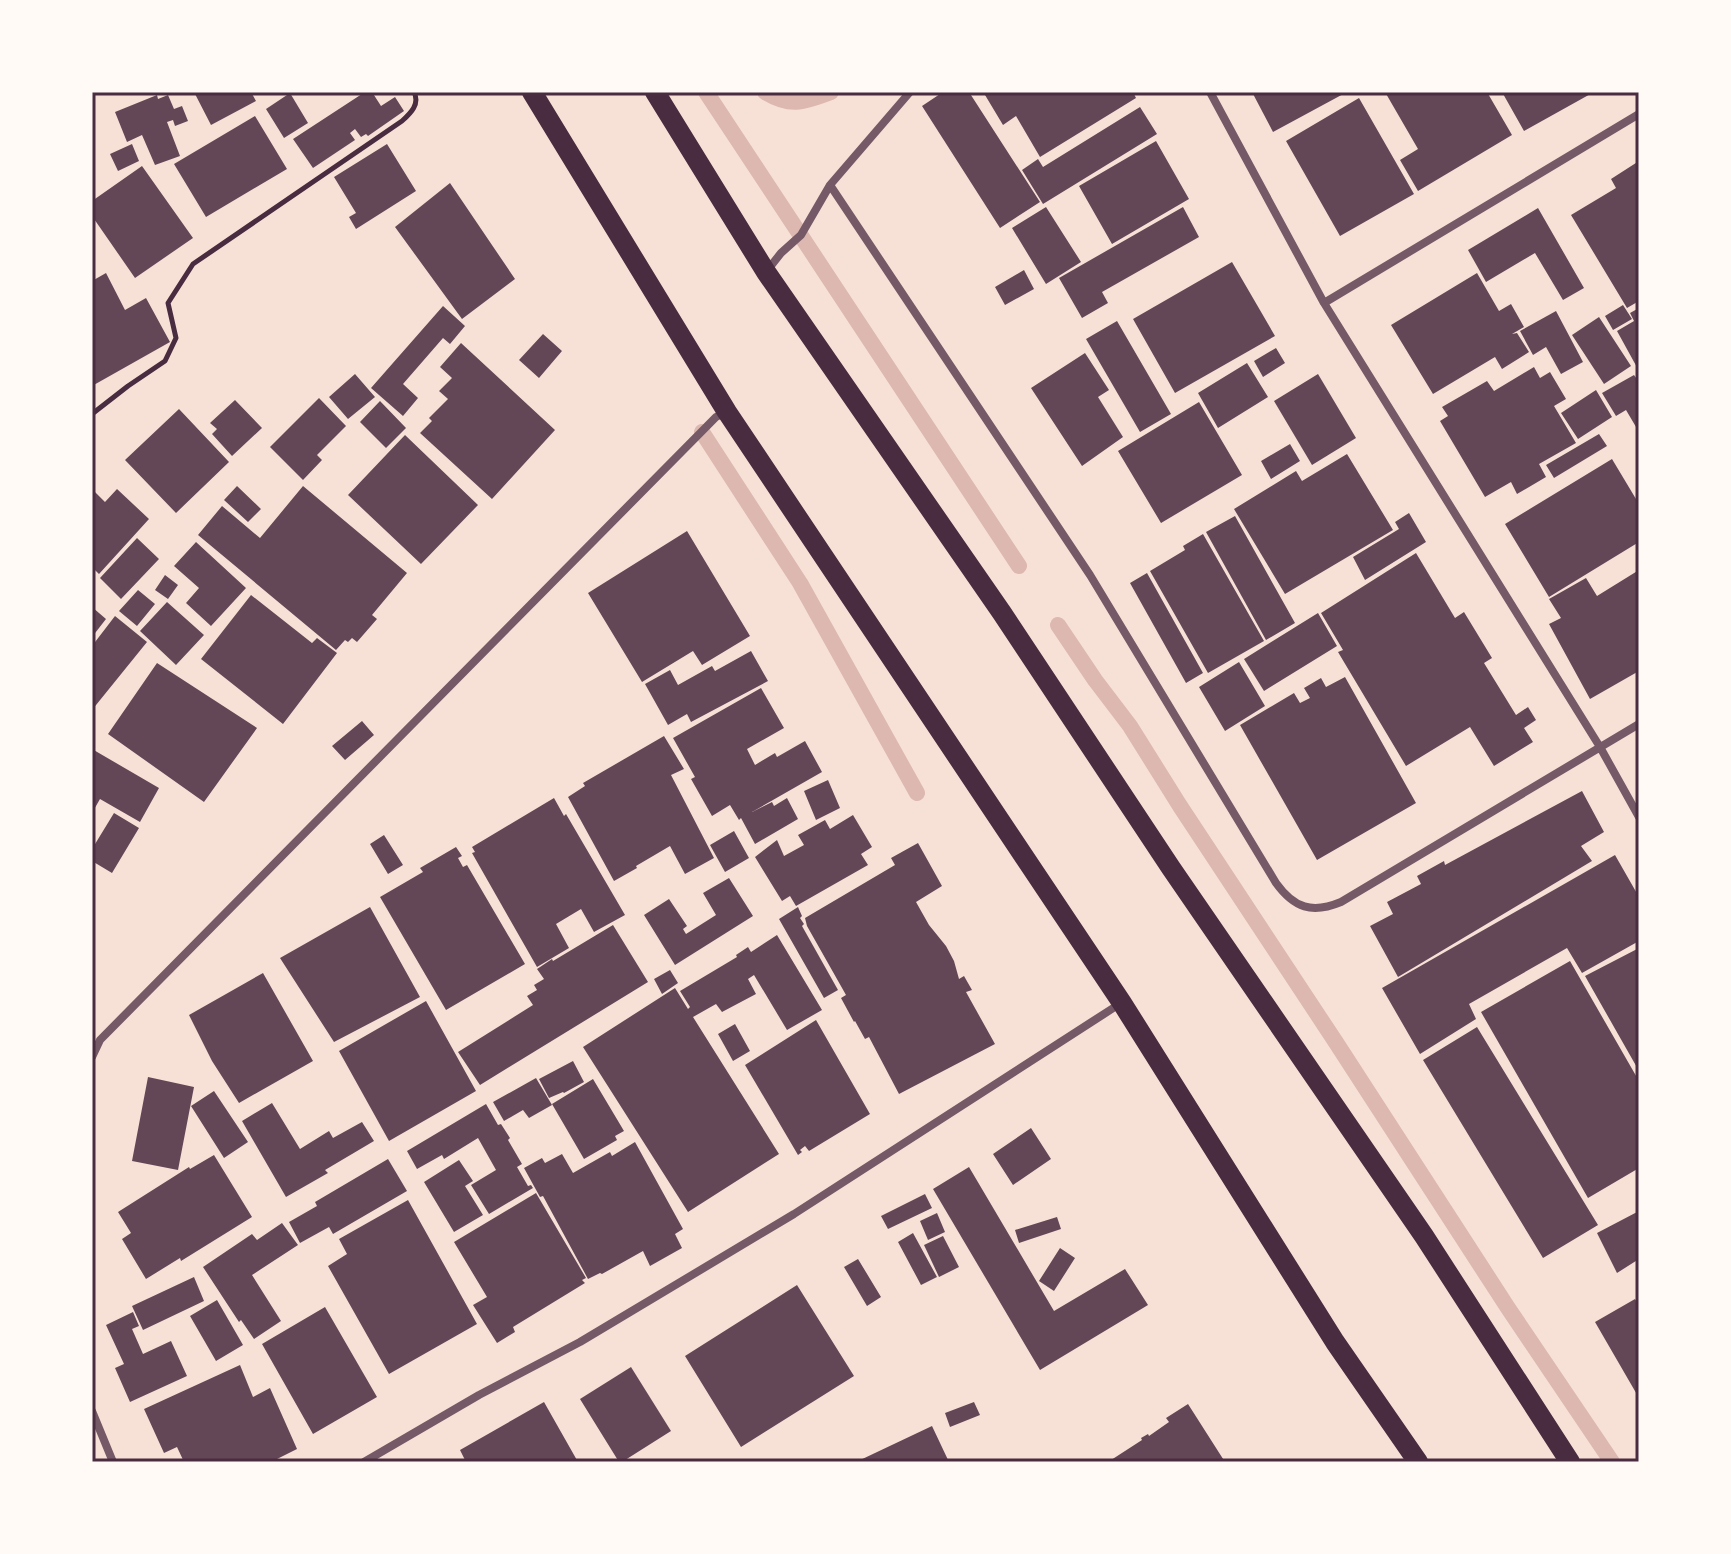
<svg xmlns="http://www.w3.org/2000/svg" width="1731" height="1554" font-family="'PT Sans Narrow',sans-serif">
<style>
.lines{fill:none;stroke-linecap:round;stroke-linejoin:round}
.stream{stroke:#dcb8b0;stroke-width:16}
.building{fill:#644757}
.path{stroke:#4a2c40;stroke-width:5}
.minor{stroke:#755966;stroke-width:8}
.primary{stroke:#4a2c40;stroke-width:20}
.neatline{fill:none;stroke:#4a2c40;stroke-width:3}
</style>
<rect width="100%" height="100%" fill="#f7e1d7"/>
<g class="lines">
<path class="stream" d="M706 92 1019 566
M765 92C791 108 804 102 831 92
M702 432 800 583 917 793
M1058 625 1095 680 1130 726 1180 806 1337 1044 1508 1308 1612 1462"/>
</g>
<path class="building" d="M194 92H251L256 101 211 125Z
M365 92H372L381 106 395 97 404 111 368 136 366 134 361 137 355 129 350 133 355 140 313 168 293 139Z
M943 92H969L1040 202 1000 228 922 106Z
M990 92H1133L1136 98 1040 157 1016 116 1003 125 985 95Z
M1252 92H1347L1273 132Z
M1385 92H1487L1512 135 1418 191 1400 160 1418 149Z
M1502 92H1594L1524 131Z
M290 93 308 123 284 138 266 109Z
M157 95 158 99 168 95 174 109 182 106 188 121 175 126 173 120 167 122 180 156 155 165 142 135 127 142 115 112Z
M1359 98 1414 194 1340 236 1286 141Z
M1140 107 1157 134 1043 204 1022 170 1038 159 1043 167Z
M255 116 287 169 206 217 174 164Z
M1156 141 1189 199 1112 244 1079 186Z
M132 144 139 161 118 171 110 154Z
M387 144 416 191 356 229 349 217 356 213 334 177Z
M1639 161V301L1627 308 1571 215 1616 188 1611 179Z
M142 166 193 238 135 278 92 216V201Z
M450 183 515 279 462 319 395 227Z
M1046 207 1081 262 1046 284 1012 228Z
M1183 207 1199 237 1102 292 1108 303 1082 318 1059 278Z
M1538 208 1584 288 1563 300 1535 253 1486 282 1468 250Z
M1232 262 1275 336 1175 393 1133 319Z
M1024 270 1034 289 1005 305 995 287Z
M106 273 125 310 146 298 170 342 92 386V281Z
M1477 273 1499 311 1511 304 1524 327 1512 334 1517 333 1529 352 1502 369 1495 357 1433 394 1391 325Z
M1623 305 1632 319 1613 330 1605 316Z
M443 306 465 326 450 344 443 338 403 384 418 398 403 416 371 388Z
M1639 308V371L1617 331 1634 321 1630 313Z
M1556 311 1583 362 1561 374 1546 347 1533 355 1520 331Z
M1599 317 1631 366 1604 384 1572 335Z
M1117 321 1171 414 1140 432 1086 339Z
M543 334 562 351 539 378 519 360Z
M461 343 555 430 492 499 420 433 432 421 429 418 448 399 439 391 452 378 440 367Z
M1276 348 1285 363 1263 377 1254 361Z
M1085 353 1109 390 1098 397 1123 437 1082 466 1031 388Z
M1247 363 1268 397 1218 428 1198 393Z
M1534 367 1540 378 1550 372 1566 399 1554 406 1576 443 1539 464 1546 477 1517 494 1511 482 1485 497 1440 421 1448 416 1442 407 1487 381 1494 391Z
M355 374 375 397 348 419 329 397Z
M1318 374 1356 438 1312 465 1274 401Z
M1634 375 1639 382V432L1626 410 1616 416 1602 393Z
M1596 390 1612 417 1578 439 1561 413Z
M319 398 346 426 317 455 322 460 303 480 270 447Z
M235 400 262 428 232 456 212 434 217 429 210 423Z
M380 401 406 428 386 448 360 422Z
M1199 402 1242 475 1161 523 1118 451Z
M179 409 229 462 176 513 125 460Z
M1599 434 1607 446 1554 478 1546 465Z
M405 435 478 505 421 564 348 495Z
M1290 444 1300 461 1271 479 1261 461Z
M1347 454 1393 530 1285 594 1234 509 1296 471 1302 481Z
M1612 459 1639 504V542L1549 597 1505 524Z
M237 486 261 509 248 522 224 500Z
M303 486 407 573 372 615 377 619 357 642 352 638 348 642 345 640 336 650 198 535 222 506 260 538Z
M92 489 105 502 117 489 149 519 99 574 92 567Z
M1409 513 1426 542 1365 580 1353 557 1399 529 1395 522Z
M1235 516 1295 623 1266 640 1206 532Z
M687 531 750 636 702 665 693 651 642 682 588 593Z
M1203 534 1264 641 1208 673 1150 571 1185 550 1183 546Z
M137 538 159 559 121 599 100 578Z
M196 542 246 588 211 626 186 603 199 588 174 566Z
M1416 553 1455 618 1464 612 1492 658 1484 663 1516 715 1528 707 1536 720 1524 728 1533 742 1494 766 1470 727 1406 766 1338 652 1343 650 1321 613Z
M1639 570V671L1590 699 1549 624 1561 618 1549 599 1586 578 1597 596Z
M1147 573 1203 673 1186 683 1130 583Z
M165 575 178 585 168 599 155 590Z
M138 590 155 604 137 626 119 611Z
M251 595 312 643 317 638 337 653 283 724 201 659Z
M167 602 204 635 176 665 140 631Z
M92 607 106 619 92 637Z
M1318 613 1337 646 1264 691 1244 659Z
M115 616 147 642 92 710V646Z
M751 651 768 681 691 722 687 714 668 725 645 684 670 670 678 685 712 666 715 671Z
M1239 662 1265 706 1225 731 1199 687Z
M157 663 257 728 204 802 108 734Z
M1345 677 1416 803 1317 860 1240 725 1294 693 1300 703 1310 698 1304 688 1321 678 1326 687Z
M761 688 784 728 747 749 755 765 775 753 777 757 805 741 822 772 752 812 772 802 774 806 787 798 798 819 755 844 741 818 739 820 730 805 712 816 691 779 695 777 673 738Z
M362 721 374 735 345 760 332 746Z
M664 736 684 769 671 775 714 858 685 874 670 846 636 866 637 868 614 881 568 797 585 786 583 783Z
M92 749 159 788 140 822 100 799 92 813Z
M828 780 840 808 816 820 804 791Z
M1582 791 1604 832 1581 846 1592 861 1398 977 1370 926 1393 914 1387 902 1421 884 1417 876 1444 861 1445 865Z
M554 798 564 816 566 814 625 915 594 932 581 909 556 924 569 948 537 967 472 853 475 852 472 847Z
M114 813 139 828 112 873 92 861V849Z
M853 815 872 847 861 854 868 865 796 906 790 896 782 901 755 857 777 840 784 856 804 845 798 835 825 820 830 829Z
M734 831 749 858 725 872 710 845Z
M384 835 403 865 388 874 370 844Z
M918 843 942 886 916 902 929 925 946 946 954 961 959 979 964 976 972 990 966 992 995 1044 899 1094 869 1037 865 1039 855 1021 854 1022 841 998 846 995 807 926 805 918 895 865 891 858Z
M456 847 462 856 458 858 463 867 467 865 525 964 446 1010 380 897 423 872 420 868Z
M1615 855 1639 897V941L1582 973 1567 948 1469 1004 1476 1019 1420 1054 1382 988Z
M729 878 753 916 675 965 644 915 669 899 687 926 683 929 686 934 716 915 703 893Z
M370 907 420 997 334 1042 280 958Z
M798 907 802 916 800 918 804 924 802 926 838 990 824 998 779 919Z
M613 925 648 982 480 1085 458 1052 533 1005 527 996 537 990 534 985 544 979 537 969 552 959 553 961Z
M777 935 822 1010 787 1030 754 975 748 979 756 994 722 1012 716 1004 693 1017 779 1154 688 1212 583 1047 675 988 688 1009 690 1007 680 991 737 957 736 955 748 947 751 952Z
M1639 948V1071L1585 976Z
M1570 961 1639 1081V1168L1588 1198 1481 1012Z
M670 970 678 983 662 994 654 979Z
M263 973 313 1061 239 1103 212 1061 189 1015Z
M426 1001 476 1091 389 1141 339 1051Z
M816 1020 870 1114 809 1151 805 1146 800 1150 802 1152 798 1155 745 1065Z
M735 1024 750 1051 733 1061 718 1034Z
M1477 1027 1598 1225 1543 1258 1423 1060Z
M573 1061 584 1082 564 1093 563 1092 549 1098 539 1079Z
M148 1077 194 1087 178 1170 132 1161Z
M536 1078 552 1105 529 1118 523 1110 504 1121 493 1102Z
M593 1079 624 1131 615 1136 617 1140 584 1159 552 1104Z
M214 1091 248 1142 224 1158 191 1106Z
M272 1103 300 1149 329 1131 333 1138 362 1122 374 1141 325 1170 328 1173 286 1197 242 1121Z
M486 1104 498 1125 501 1124 510 1138 508 1140 522 1164 517 1167 528 1186 531 1185 533 1188 489 1214 471 1185 496 1170 478 1138 444 1159 442 1155 417 1169 407 1151Z
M1031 1128 1051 1159 1013 1185 993 1154Z
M635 1142 683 1229 675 1234 682 1248 650 1266 643 1251 602 1274 600 1273 588 1279 543 1196 540 1197 524 1168 542 1158 545 1163 562 1154 573 1173 610 1152 612 1156Z
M214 1155 252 1217 181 1261 180 1258 146 1279 122 1239 131 1233 118 1212 189 1167 190 1169Z
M388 1159 407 1191 333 1234 329 1227 300 1243 289 1222 317 1206 315 1202Z
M459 1160 473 1181 465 1186 483 1215 454 1232 424 1182Z
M969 1167 1054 1311 1125 1269 1148 1305 1040 1370 933 1189Z
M536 1193 586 1278 582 1280 585 1283 513 1327 515 1332 497 1343 473 1305 487 1297 454 1242Z
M925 1194 932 1208 888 1229 881 1216Z
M408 1200 477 1324 389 1374 328 1266 347 1254 339 1239Z
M1639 1211V1259L1617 1273 1597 1233Z
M937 1213 945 1232 928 1240 920 1221Z
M1057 1217 1061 1229 1019 1243 1015 1230Z
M282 1223 298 1245 252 1275 281 1321 254 1339 241 1320 239 1322 203 1267 252 1234 257 1240Z
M913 1233 937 1277 921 1285 898 1242Z
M943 1236 959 1267 939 1277 924 1245Z
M1060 1248 1075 1258 1054 1291 1039 1281Z
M858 1259 881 1297 867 1306 844 1267Z
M194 1277 204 1301 143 1330 132 1306Z
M797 1285 854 1376 741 1447 685 1356Z
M1635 1299 1639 1306V1398L1595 1322Z
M217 1300 243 1345 216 1361 190 1316Z
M325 1307 377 1397 313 1434 262 1344Z
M133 1312 139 1326 132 1329 143 1354 171 1341 187 1376 130 1402 115 1368 124 1364 106 1325Z
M240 1365 253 1397 270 1388 297 1449 271 1462H184L177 1447 164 1453 144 1409Z
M631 1367 671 1431 622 1462H619L580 1399Z
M544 1402 578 1462H466L460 1450Z
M974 1402 980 1415 950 1427 945 1413Z
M1188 1404 1225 1462H1108L1142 1440 1141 1438 1148 1434 1149 1436 1169 1422 1166 1418Z
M932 1426 949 1462H856Z"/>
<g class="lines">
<path class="path" d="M92 414 128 386 165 361 176 338 168 303 193 264 402 121C411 113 420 104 414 92"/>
<path class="minor" d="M1210 92 1324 303 1600 747 1639 817
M830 185 1090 575 1276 883C1294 908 1312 914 1341 902L1639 724
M766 272 781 253 801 235 830 185 910 92
M1324 303 1639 114
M92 1057 100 1040 716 417 726 412
M92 1411 113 1462
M364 1462 479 1395 580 1342 794 1214 1121 1003"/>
<path class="primary" d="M532 92 727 412 1122 1003 1335 1342 1418 1462
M655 92 766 272 1002 613 1171 868 1424 1236 1570 1462"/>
</g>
<rect width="1731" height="1554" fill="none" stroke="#fffaf5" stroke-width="188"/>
<rect x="94" y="94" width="1543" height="1366" class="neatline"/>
</svg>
